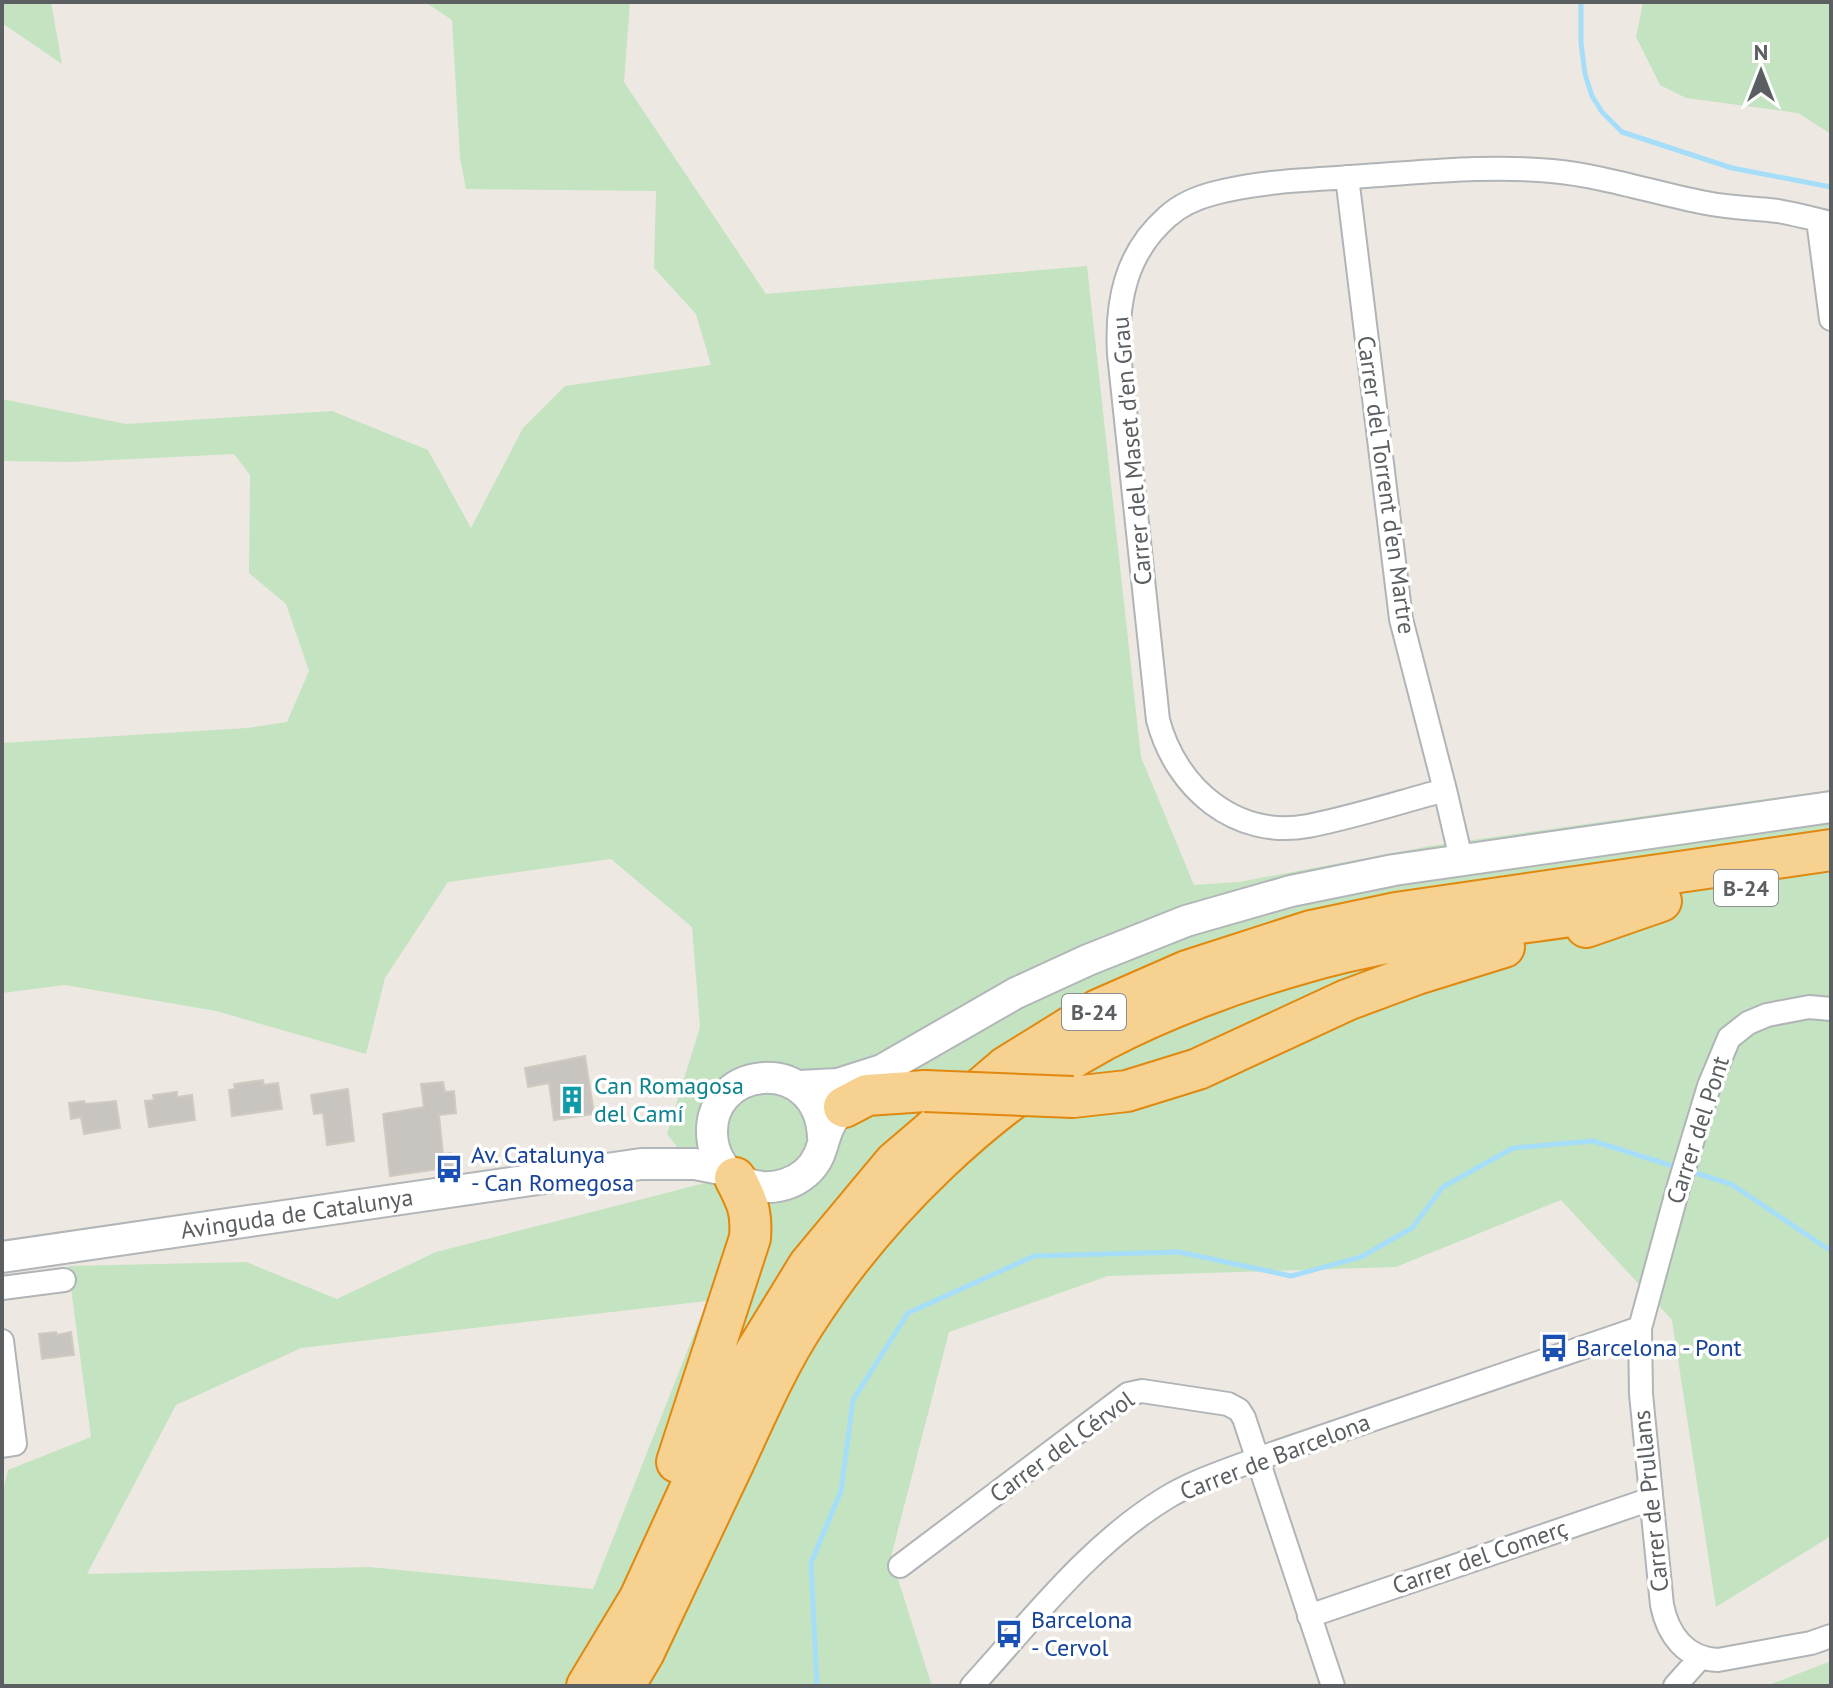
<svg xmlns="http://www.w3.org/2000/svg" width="1833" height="1688" font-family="'PT Sans',sans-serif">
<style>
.green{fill:#c4e3c0;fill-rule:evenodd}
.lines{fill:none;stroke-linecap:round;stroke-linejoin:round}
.stream{stroke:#a6def9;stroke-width:5}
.building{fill:#c8c4bf;stroke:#d1cac1;stroke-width:2}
.street-casing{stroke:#b0b4b7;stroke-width:26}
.secondary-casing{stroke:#b2b6b9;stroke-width:34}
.highway-casing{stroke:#e1880e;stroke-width:44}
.street{stroke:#fff;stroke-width:22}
.secondary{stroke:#fff;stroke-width:30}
.highway{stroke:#f6d190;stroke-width:40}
.highway-bridge-casing{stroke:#e1880e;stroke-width:44;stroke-linecap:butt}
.highway-bridge{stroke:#f6d190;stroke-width:40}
.labels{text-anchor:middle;stroke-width:7;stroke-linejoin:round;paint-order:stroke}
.shield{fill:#fff;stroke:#8c8f91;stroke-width:2}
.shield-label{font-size:22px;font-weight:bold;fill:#5b5f62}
.street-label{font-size:24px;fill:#5b5f62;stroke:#fff}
.culture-label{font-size:24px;fill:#0d838f;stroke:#fff;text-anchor:start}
.transit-label{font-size:24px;fill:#164399;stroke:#fff;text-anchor:start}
</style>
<rect width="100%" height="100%" fill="#ede9e2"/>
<path class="green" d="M2 2H51L62 64 2 23Z
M425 2H630L624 82 766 294 1087 266 1141 757 1194 885 1239 882 1430 846 1831 790V1536L1716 1607 1672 1320 1561 1200 1396 1267 1108 1276 949 1332 891 1557 932 1686H2V1495L8 1470 91 1437 68 1266 246 1262 337 1299 436 1252 705 1183 667 1134 700 1027 692 927 611 859 448 882 385 978 366 1054 216 1011 65 985 2 993V743L247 728 287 722 309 671 286 604 249 573 250 475 234 454 71 462 2 461V399L126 424 332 411 428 450 471 528 523 428 565 386 711 365 696 314 654 268 656 191 466 189 460 158 452 20ZM707 1301 593 1589 369 1567 87 1574 176 1405 301 1348Z
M1643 2H1831V134L1798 113 1686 98 1660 85 1636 37Z
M1831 1661V1686H1766Z"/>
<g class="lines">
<path class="stream" d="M1581 2V43L1585 74 1592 96 1602 112 1622 132 1732 168 1831 187
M1689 1171 1731 1184 1831 1251
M817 1686 811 1563 841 1491 853 1400 908 1313 1034 1256 1179 1252 1291 1276 1361 1257 1412 1228 1443 1187 1513 1148 1593 1141 1679 1168"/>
</g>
<path class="building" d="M585 1056 594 1114 554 1120 549 1083 528 1087 525 1068Z
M263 1080 264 1085 278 1083 282 1109 232 1116 229 1090 235 1089 234 1084Z
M443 1082 445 1092 454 1091 456 1113 439 1115 443 1154 451 1153 453 1167 390 1176 383 1114 424 1107 421 1084Z
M348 1089 354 1141 327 1145 323 1113 314 1114 311 1095Z
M177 1092V1097L192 1095 195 1120 149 1127 145 1101 154 1100 153 1095Z
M84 1101 85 1104 116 1101 120 1128 84 1134 81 1117 71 1119 69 1103Z
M56 1332 57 1335 71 1332 74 1355 42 1359 39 1334Z"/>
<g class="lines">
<defs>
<path id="street" d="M1347 177 1401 619 1445 790
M1818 220 1831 319
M1461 859 1445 790C1400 802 1354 817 1308 826 1235 839 1176 788 1158 720L1119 354C1116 301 1126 253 1167 217 1180 205 1199 197 1215 193 1264 180 1315 180 1365 176 1427 172 1490 165 1552 171 1605 176 1654 193 1706 203 1730 208 1754 208 1778 211 1796 214 1814 219 1831 223
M1831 1009 1809 1007 1767 1015 1748 1023 1729 1038 1709 1086 1677 1192 1640 1328 1641 1394 1662 1605C1668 1635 1686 1659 1718 1660L1811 1643 1831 1636
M2 1288 64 1280
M2 1341 15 1444 2 1446
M900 1566 1128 1394 1142 1391 1228 1404 1239 1410 1244 1418 1333 1686
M1309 1616 1651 1499
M972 1686C1032 1620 1089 1545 1166 1498 1194 1481 1226 1471 1257 1459L1640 1328
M1675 1686 1700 1658"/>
<g id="secondary">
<path d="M799 1086 838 1084 882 1070 1016 993 1088 960 1186 921 1291 891 1394 870 1831 807"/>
<path d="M823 1137C819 1050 700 1065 713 1143 716 1159 726 1174 741 1181 769 1195 806 1184 819 1155 824 1143 825 1132 832 1121 839 1111 848 1101 856 1092"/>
<path id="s1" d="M2 1257 641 1164H695L726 1170"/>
</g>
<path id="highway" d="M1586 927 1661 901
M1073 1097 1127 1091 1198 1069 1347 1000 1417 974 1504 947
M844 1107 867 1095 925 1091
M677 1462 750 1238C752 1211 747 1201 735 1178
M587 1686 640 1598 744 1371 809 1265 894 1163 1006 1067 1098 1010 1187 971 1311 931 1396 913 1831 850
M624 1686 644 1652C674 1588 704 1525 734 1462 756 1415 777 1365 806 1321 877 1210 987 1103 1104 1040 1162 1009 1236 982 1299 964 1398 934 1507 927 1610 910"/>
</defs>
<use href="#street" class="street-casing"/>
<use href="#secondary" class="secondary-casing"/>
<use href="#highway" class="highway-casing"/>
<use href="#street" class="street"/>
<use href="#secondary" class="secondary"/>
<use href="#highway" class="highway"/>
<defs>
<path id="highway-bridge" d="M925 1091 1073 1097"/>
</defs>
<use href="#highway-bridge" class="highway-bridge-casing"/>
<use href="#highway-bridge" class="highway-bridge"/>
</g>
<defs>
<symbol id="building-bare" viewBox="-9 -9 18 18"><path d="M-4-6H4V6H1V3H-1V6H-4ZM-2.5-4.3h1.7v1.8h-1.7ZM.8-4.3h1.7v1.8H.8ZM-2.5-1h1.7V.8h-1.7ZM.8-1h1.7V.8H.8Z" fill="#0f9aa8" stroke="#fff" stroke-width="2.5" paint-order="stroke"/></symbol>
<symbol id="bus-bare" viewBox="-9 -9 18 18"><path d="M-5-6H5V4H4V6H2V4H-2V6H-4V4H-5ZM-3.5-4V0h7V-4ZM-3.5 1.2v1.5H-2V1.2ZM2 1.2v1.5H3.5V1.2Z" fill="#1a4fb4" stroke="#fff" stroke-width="2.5" paint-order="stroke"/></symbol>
</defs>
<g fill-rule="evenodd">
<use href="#building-bare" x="552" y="1080" width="40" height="40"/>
<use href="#bus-bare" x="429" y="1149" width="40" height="40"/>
<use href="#bus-bare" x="1534" y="1328" width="40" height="40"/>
<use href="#bus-bare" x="989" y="1614" width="40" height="40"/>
</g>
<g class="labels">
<g class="shield">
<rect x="1714" y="870" width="64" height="36" rx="6"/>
<rect x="1062" y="994" width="64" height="36" rx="6"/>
</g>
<g class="shield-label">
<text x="1746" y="896">B-24</text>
<text x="1094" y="1020">B-24</text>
</g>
<g class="street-label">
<text transform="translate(1132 451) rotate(-95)" y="8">Carrer del Maset d'en Grau</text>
<text transform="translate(1386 485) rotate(82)" y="8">Carrer del Torrent d'en Martre</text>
<text transform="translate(1698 1130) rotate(-72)" y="8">Carrer del Pont</text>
<text dy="8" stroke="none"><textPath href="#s1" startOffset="298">Avinguda de Catalunya</textPath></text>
<text transform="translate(1062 1447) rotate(-36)" y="8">Carrer del Cérvol</text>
<text transform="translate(1275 1457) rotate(-21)" y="8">Carrer de Barcelona</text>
<text transform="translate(1651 1501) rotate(-96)" y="8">Carrer de Prullans</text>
<text transform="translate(1480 1557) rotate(-19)" y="8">Carrer del Comerç</text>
</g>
<g class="culture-label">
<text x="594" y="1094">Can Romagosa<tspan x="594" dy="28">del Camí</tspan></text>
</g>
<g class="transit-label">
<text x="471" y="1163">Av. Catalunya<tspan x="471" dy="28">- Can Romegosa</tspan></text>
<text x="1576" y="1356">Barcelona - Pont</text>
<text x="1031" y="1628">Barcelona<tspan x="1031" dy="28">- Cervol</tspan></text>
</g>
</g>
<rect width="1833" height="1688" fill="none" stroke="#5b5f62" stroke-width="8"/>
<g transform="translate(1761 72)" stroke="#ffffff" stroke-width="6" paint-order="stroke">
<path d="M0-6L14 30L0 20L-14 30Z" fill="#5b5f62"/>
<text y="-12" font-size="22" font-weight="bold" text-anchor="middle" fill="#5b5f62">N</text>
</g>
</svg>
